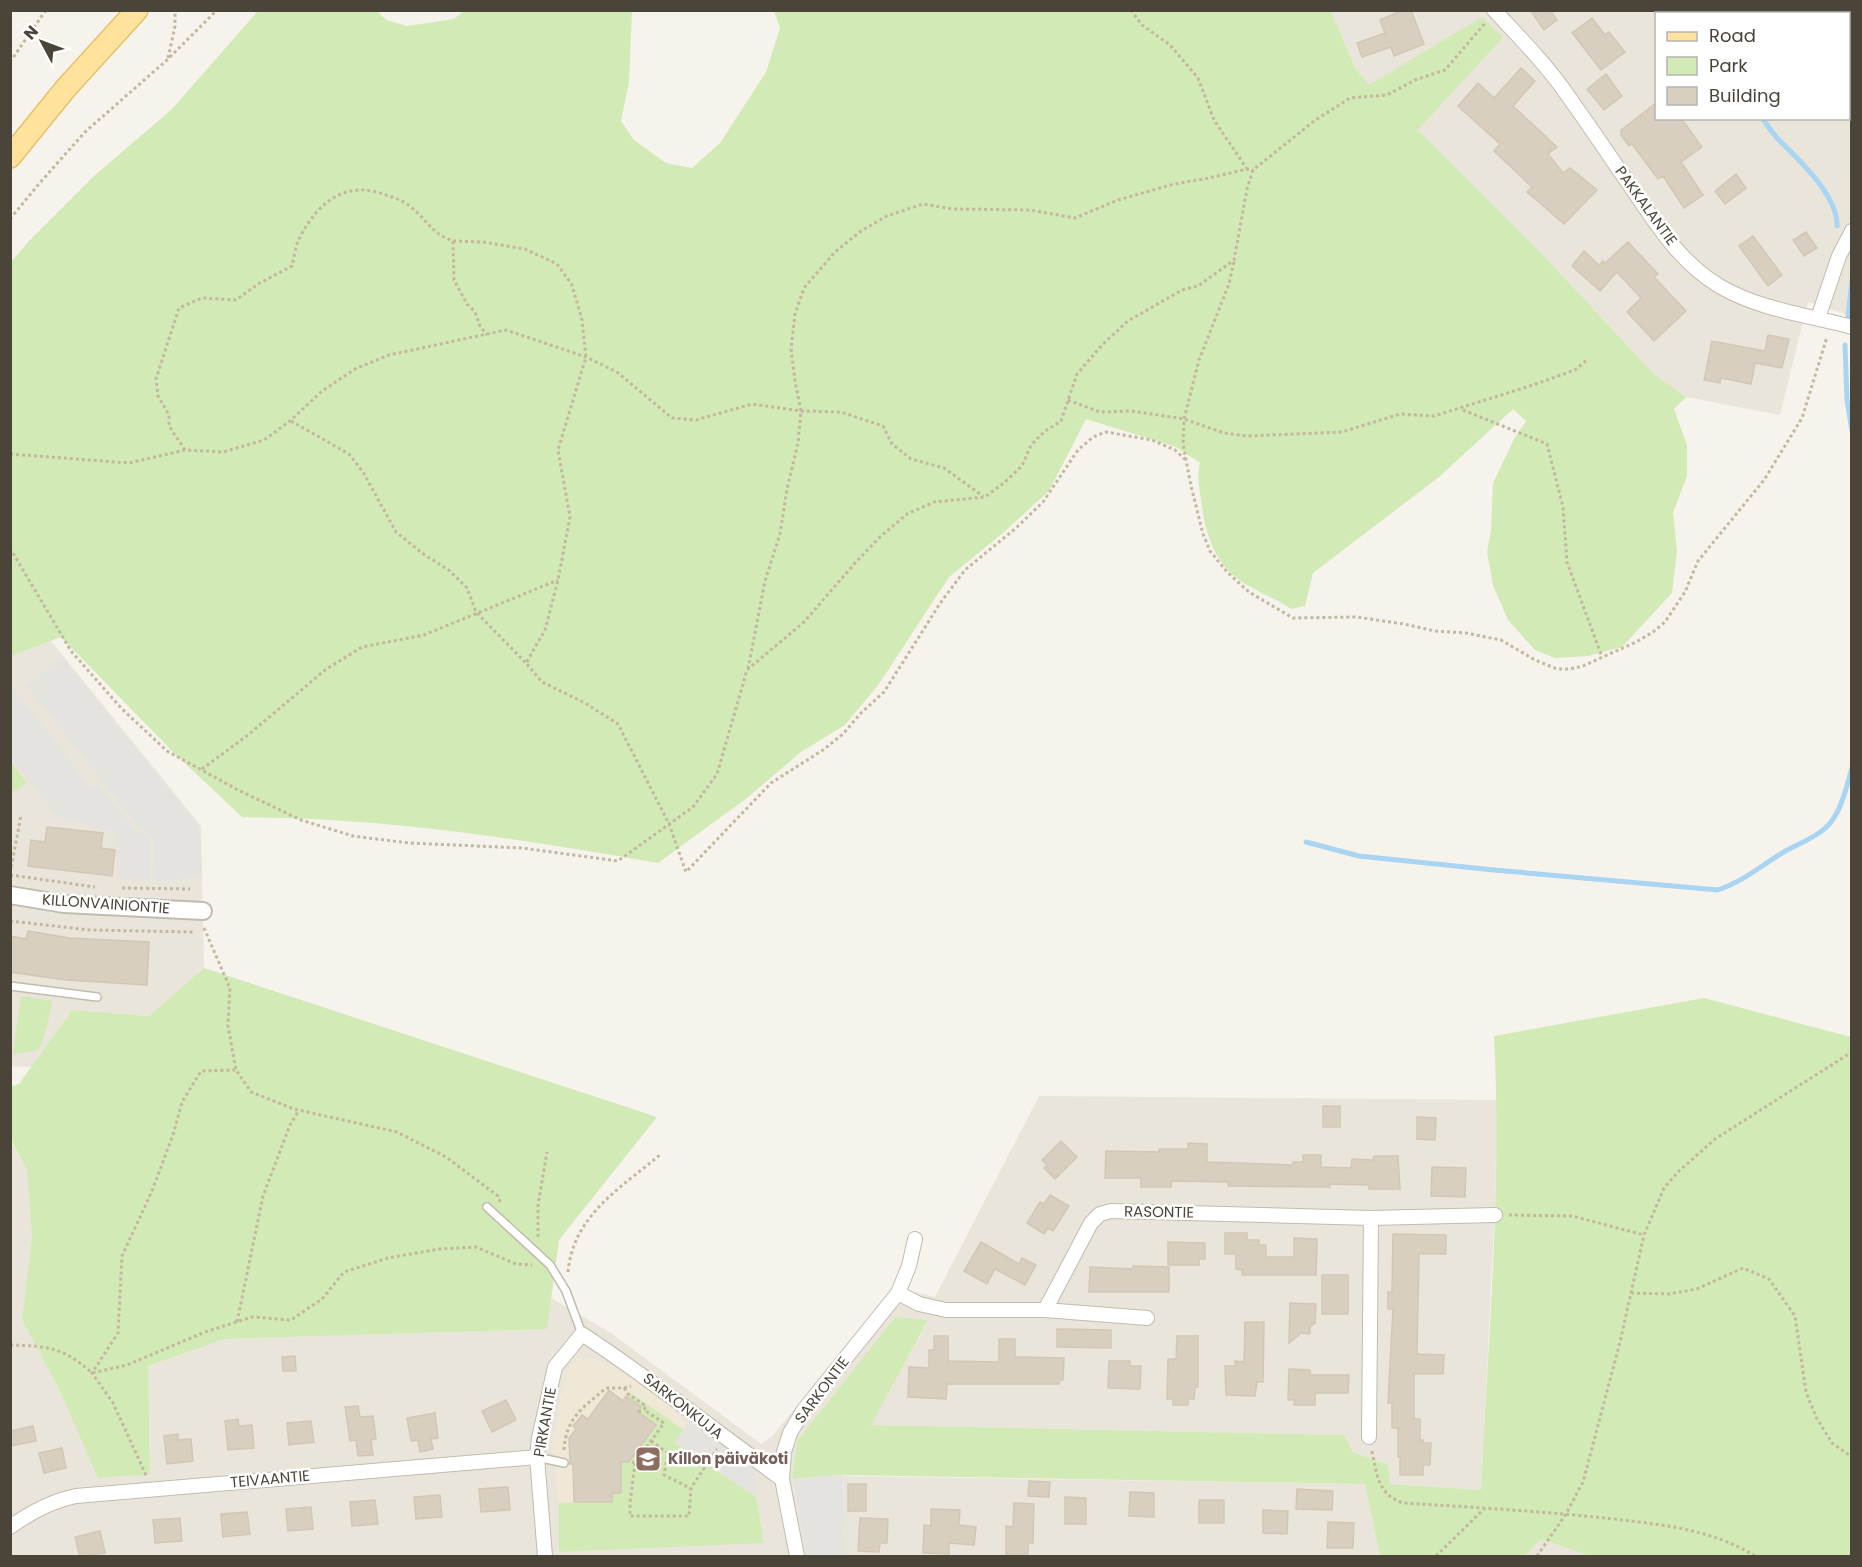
<svg xmlns="http://www.w3.org/2000/svg" width="1862" height="1567" font-family="Poppins,sans-serif">
<style>
.residential{fill:#eae5da;fill-rule:evenodd}
.education{fill:#efe8d6}
.green{fill:#d2eab5}
.parking{fill:#e5e3e0}
.lines{fill:none;stroke-linecap:round;stroke-linejoin:round}
.stream{stroke:#a9d4f2;stroke-width:5}
.building{fill:#d8cfc1;stroke:#d3c7b4;stroke-width:1.5}
.service-casing{stroke:#c2bbae;stroke-width:10}
.minor-casing{stroke:#c2bbae;stroke-width:16}
.tertiary-casing{stroke:#c2bbae;stroke-width:20}
.primary-casing{stroke:#e6c16a;stroke-width:24}
.path{stroke:#c4b79f;stroke-width:3;stroke-dasharray:3 3;stroke-linecap:butt}
.service{stroke:#fff;stroke-width:7}
.minor{stroke:#fff;stroke-width:14}
.tertiary{stroke:#fff;stroke-width:16}
.primary{stroke:#ffe39c;stroke-width:21}
.labels{text-anchor:middle;stroke-width:5;stroke-linejoin:round;paint-order:stroke}
.street-label{font-size:15px;fill:#4b4439;stroke:#fff}
.education-label{font-size:15px;font-weight:bold;fill:#785e54;stroke:#fff;text-anchor:start}
</style>
<rect width="100%" height="100%" fill="#f6f3ec"/>
<path class="residential" d="M1331 11H1851V316L1808 302 1780 415 1686 397 1655 375 1542 254 1418 130 1369 85 1355 68ZM1656 14H1848V118H1656Z
M51 641 201 826 204 968 149 1016 72 1010 31 1067 10 1066V656Z
M1039 1096 1497 1100 1495 1204 1481 1490 1390 1484 1388 1465 1353 1452 1343 1435 870 1425 928 1321 895 1317 797 1441 792 1480 806 1556H11L10 1140 27 1170 32 1237 22 1320 61 1393 150 1474 148 1366 225 1339 546 1329 551 1298 611 1333 761 1444 772 1436 895 1287 935 1297ZM634 1373 688 1423 755 1469 756 1497 764 1542 560 1552 559 1503 553 1449 561 1396Z
M843 1476 1365 1484 1380 1556H845Z
M1541 1539 1589 1556H1525Z"/>
<path class="education" d="M590 1358 634 1373 688 1423 756 1469V1497L764 1543 559 1552V1503L553 1449 561 1396 568 1369 577 1359Z"/>
<path class="green" d="M258 11H377L386 20 407 26 454 19 464 11H632L629 82 621 121 634 140 666 163 692 168 720 143 766 72 780 28 774 11H1331L1355 68 1369 85 1482 17 1503 37 1418 130 1542 254 1655 375 1686 397 1674 409 1687 445V476L1673 513 1677 551 1672 593 1622 647 1588 656 1555 658 1535 650 1508 620 1493 585 1487 552 1491 531 1493 483 1514 439 1526 421 1513 409 1439 477 1313 573 1305 606 1291 609C1275 598 1257 592 1242 582 1213 562 1205 532 1201 500 1199 487 1197 476 1200 463L1176 447 1086 419 1049 491 1004 532 949 577 879 684 845 725 801 752 747 798 658 863C549 844 439 826 329 820 300 818 271 818 242 817L176 755 61 637 11 656 10 263 29 241 94 176 172 109Z
M1663 11H1851V43L1849 40 1848 14H1665Z
M11 762 27 783 11 793Z
M204 968 657 1117 559 1240 547 1329 225 1339 148 1366 150 1474 98 1478 61 1393 22 1320 32 1237 27 1170 11 1140 10 1087 19 1084 72 1010 149 1016Z
M21 996 52 1001 47 1027 39 1050 13 1054Z
M1704 998 1851 1037V1556H1589L1541 1539 1525 1556H1380L1365 1484 843 1475 792 1479 797 1441 895 1317 928 1320 871 1425 1344 1435 1353 1452 1388 1465 1390 1484 1481 1490C1488 1339 1502 1187 1494 1036Z
M629 1392 684 1430 675 1443 756 1497 764 1543 559 1552V1503L612 1502V1493H621V1462H632L633 1452H637L656 1425 638 1412 626 1396Z"/>
<path class="parking" d="M62 657 199 826 202 876 156 882 153 836 139 827 27 686Z
M15 689 90 788 97 783 135 830 150 837V880L118 879 116 834 110 831 62 819 51 809 11 758V692Z
M688 1423 756 1469V1497L675 1442Z
M843 1475 845 1556H806L792 1479Z"/>
<g class="lines">
<path class="stream" d="M1666 10 1668 14
M1762 118C1768 126 1773 134 1780 141 1800 161 1838 196 1837 226
M1848 317 1852 280
M1845 345 1847 400 1852 431
M1306 842 1359 856 1494 870 1718 890C1742 882 1761 866 1782 853 1800 842 1824 836 1835 816 1844 802 1847 784 1852 768"/>
</g>
<path class="building" d="M1403 10H1411L1424 44 1394 56 1391 47 1362 57 1357 43 1385 33 1380 20Z
M1530 10H1550L1557 20 1544 30Z
M1592 18 1605 35 1609 32 1625 52 1601 70 1572 33Z
M1521 68 1535 81 1513 106 1557 147 1548 154 1563 173 1570 168 1597 190 1564 224 1527 192 1532 187 1494 151 1500 144 1458 106 1478 83 1494 98Z
M1606 74 1622 96 1604 110 1587 89Z
M1656 103V118H1681L1702 147 1681 162 1703 195 1684 208 1663 176 1658 179 1632 144 1629 146 1621 135V130Z
M1736 174 1746 188 1725 204 1715 191Z
M1806 232 1817 248 1804 256 1793 240Z
M1753 236 1782 275 1768 286 1739 246Z
M1628 242 1658 274 1654 277 1686 311 1654 341 1627 312 1641 298 1617 272 1600 291 1572 266 1584 251 1599 265 1603 261 1605 263Z
M1768 335 1789 339 1782 368 1755 363 1751 384 1721 378 1720 383 1704 380 1712 341 1765 351Z
M47 827 103 833 101 848 115 850 112 876 28 866 31 840 45 842Z
M28 931 70 938 149 942 147 985 66 980 10 972V936L26 939Z
M1323 1106H1340V1127H1323Z
M1417 1117 1436 1118 1435 1140 1417 1139Z
M1061 1141 1077 1157 1055 1179 1044 1168 1047 1165 1042 1160Z
M1188 1143 1207 1144V1162L1293 1165V1162H1303V1155H1321V1167L1351 1168 1352 1159 1373 1160 1374 1156H1398L1400 1189H1369V1185L1330 1184V1187L1228 1186V1182L1172 1181 1171 1187H1141V1178H1105L1106 1151 1159 1152V1149H1188Z
M1432 1167 1466 1168 1465 1197 1431 1196Z
M1050 1195 1069 1206 1053 1231 1048 1228 1044 1234 1027 1223 1040 1202 1044 1204Z
M1225 1233H1247V1240H1259V1245H1266V1257H1294V1238L1317 1239 1316 1275H1242V1270L1236 1269V1254H1225Z
M1393 1234 1446 1235V1254H1419L1417 1354 1444 1355 1443 1374H1414V1419H1420V1440H1423V1443H1431L1430 1465H1423V1475H1400V1457H1398V1428H1392V1403H1388L1393 1309H1388V1292H1392Z
M981 1242 1019 1264 1022 1258 1036 1265 1025 1285 995 1269 987 1284 964 1271Z
M1168 1242 1205 1243V1259H1199V1265H1168Z
M1133 1266 1169 1267V1292H1089L1090 1267 1133 1269Z
M1322 1275H1348V1314H1322Z
M1290 1303 1316 1304 1315 1323H1310H1315L1310 1327V1334L1301 1333 1289 1343Z
M1245 1322H1264L1263 1382H1257L1255 1396 1226 1395 1225 1366H1235V1361L1244 1362Z
M1057 1329 1111 1330V1348L1057 1347Z
M934 1336H948V1361L999 1362V1339H1015V1357L1064 1358 1063 1380H1060L1059 1384H947L946 1399 908 1397 909 1367 929 1368V1350H934Z
M1177 1336H1198V1387H1195L1194 1399H1188V1405H1173V1399H1167L1168 1359H1176Z
M295 1356 296 1371H283L282 1357Z
M1109 1361H1130V1366H1141L1140 1389 1108 1388Z
M1289 1369 1310 1370V1375H1349L1348 1393H1315V1405H1294L1295 1400H1288Z
M609 1390 623 1401 626 1396 641 1407 638 1412 656 1425 629 1462H621V1493H612V1502H574L573 1464H570L569 1438 576 1429 573 1426 582 1415 588 1419Z
M506 1400 516 1420 492 1432 482 1411Z
M358 1406 360 1417 373 1416 376 1439 371 1440 373 1455 358 1456 356 1440 350 1441 345 1407Z
M435 1413 438 1438 431 1439 433 1449 420 1452 418 1440 411 1441 407 1418Z
M238 1419 239 1426 252 1425 254 1448 228 1450 225 1421Z
M311 1421 314 1442 289 1445 287 1423Z
M33 1426 36 1441 10 1446V1431Z
M178 1434V1440L191 1439 193 1461 167 1464 164 1436Z
M62 1448 66 1468 44 1473 39 1453Z
M1029 1481 1050 1482 1049 1497 1028 1496Z
M848 1484H866V1511H848Z
M508 1487 510 1510 481 1512 479 1489Z
M1297 1489 1333 1491 1332 1510 1296 1509Z
M1130 1492 1154 1493V1517L1129 1516Z
M440 1495 442 1517 416 1519 414 1497Z
M1065 1497 1086 1498V1524H1065Z
M375 1500 378 1524 352 1526 350 1502Z
M1199 1500H1224V1523H1199Z
M1014 1503 1034 1504 1033 1543H1028V1554H1006V1526L1013 1527Z
M311 1507 313 1529 288 1531 286 1509Z
M931 1509 960 1510 959 1525 976 1527 974 1545 949 1543V1554L923 1553 924 1525 931 1526Z
M1263 1510 1288 1511 1287 1534 1263 1533Z
M247 1512 250 1534 223 1537 221 1514Z
M180 1518 182 1541 155 1543 153 1520Z
M860 1518 888 1519 887 1543H880L879 1552 858 1551Z
M1328 1522 1354 1523 1353 1548H1327Z
M100 1531 105 1553 80 1557 75 1537Z"/>
<g class="lines">
<defs>
<path id="service" d="M10 986 97 997
M487 1207 550 1265 566 1291 582 1334
M537 1457 564 1463"/>
<path id="minor" d="M1494 10C1519 37 1545 63 1566 93 1588 124 1609 155 1631 187 1656 224 1681 264 1721 287 1761 310 1808 315 1852 327
M1818 318 1839 256 1852 231
M1371 1218 1495 1215
M898 1293 919 1304 946 1310H1045L1091 1223 1100 1214 1111 1211 1371 1218 1369 1437
M1045 1310 1147 1318
M10 1527C31 1512 51 1501 76 1496L537 1457
M545 1556 537 1457 539 1438 555 1367 582 1334C651 1379 715 1431 782 1479
M797 1556 782 1479 784 1452 790 1433 803 1411 898 1293 909 1266 915 1239"/>
<path id="tertiary" d="M10 895 64 904 203 911"/>
<path id="primary" d="M10 157 66 88 137 10"/>
</defs>
<use href="#service" class="service-casing"/>
<use href="#minor" class="minor-casing"/>
<use href="#tertiary" class="tertiary-casing"/>
<use href="#primary" class="primary-casing"/>
<path class="path" d="M1131 10 1142 25 1170 45 1198 78 1214 120 1247 169
M168 58 175 26V10
M10 62 46 10
M10 219 38 185 85 132 167 60 217 10
M453 241 483 242 525 249 557 264 572 285 582 320 586 357 558 450 570 517 558 580 545 630 526 663 542 682 585 703 618 724 669 824 686 872 771 783 823 750 843 734 861 713 884 692 941 602 965 570 1016 528 1043 502 1078 450 1093 437 1106 432 1152 440 1175 450 1186 460
M1234 262 1229 284 1199 360 1184 419 1183 444 1191 486 1203 534 1210 551 1227 572 1249 592 1293 618 1356 617 1404 624 1435 631 1466 633 1501 640 1535 660 1557 669H1570L1583 666 1636 642 1653 632 1665 622 1685 592 1698 561 1764 480 1802 418 1827 337
M1068 400 1100 412 1132 411 1184 419 1224 433 1247 436 1342 432 1400 414 1434 416 1530 386 1575 370 1588 359
M1463 410 1547 444 1563 507 1567 562 1602 657
M291 421 349 454 363 472 396 532 422 553 450 571 467 588 476 612 526 663
M185 450 169 426V415L158 396 156 379 179 308 202 298 236 300 258 284 292 266C294 258 295 247 299 239 317 203 345 179 386 195 395 198 404 201 411 207 428 221 431 233 453 241L454 280 467 304 475 312 480 326 487 335
M10 454 129 463 185 450 223 452 264 440 290 421 322 391 355 369 389 355 506 330 586 357 617 372 672 418 696 420 752 404 801 411 841 412 883 426 892 444 911 459 944 468 983 496
M10 548 71 651 121 708 167 751 238 790 301 820 353 836 409 843 522 848 618 861 693 807 717 774 747 670 804 622 855 563 881 536 907 514 934 502 985 497 1005 482 1022 466 1031 445 1045 431 1061 421 1077 374 1102 345 1128 321 1182 290 1198 286 1234 260 1247 189 1253 170 1314 121 1350 98 1387 95 1415 80 1445 70 1486 22
M748 669 765 581 780 534 787 489 798 443 801 411 795 381 791 349 795 314 804 288 835 252 861 231 887 216 923 204 952 209 1030 210 1075 218 1118 200 1174 184 1209 178 1247 169 1253 170
M202 769 248 735 325 670 362 647 424 635 558 580
M10 873 21 816
M10 875 95 887
M122 888 190 889
M10 921 90 930 194 932
M204 928 230 988 228 1026 236 1070 251 1092 294 1109 397 1132 446 1157 498 1196 500 1202
M1509 1215 1572 1216 1644 1235
M538 1237V1205L547 1152
M568 1272C573 1215 622 1187 661 1154
M1631 1293 1669 1294 1697 1289 1743 1268 1769 1279 1795 1316 1806 1392 1816 1417 1832 1443 1852 1457
M237 1322 263 1196 290 1125 299 1110
M10 1345C48 1346 63 1347 92 1373L127 1365 205 1332 252 1317 291 1320 322 1299 344 1272 388 1258 439 1249 476 1247 516 1264 532 1265
M624 1388 628 1394 646 1406 644 1410 664 1423 635 1463 632 1462
M638 1412 644 1410
M651 1441 668 1453 664 1475 690 1488
M564 1450C566 1417 583 1408 606 1388H624L631 1386
M1372 1451C1377 1474 1377 1494 1403 1503 1470 1507 1538 1511 1605 1518 1656 1524 1710 1528 1755 1556
M635 1463 630 1503V1516H689L691 1488 717 1449
M146 1475 113 1403 92 1373 118 1333 122 1256 152 1191 173 1135 182 1102 201 1071 236 1070
M1436 1556 1485 1508
M1537 1556 1566 1514 1583 1482 1620 1342 1644 1235 1664 1188 1679 1171 1715 1139 1852 1052"/>
<use href="#service" class="service"/>
<use href="#minor" class="minor"/>
<use href="#tertiary" class="tertiary"/>
<use href="#primary" class="primary"/>
</g>
<defs>
<symbol id="school-square" viewBox="-11 -11 22 22"><rect x="-9" y="-9" width="18" height="18" rx="4" fill="#8d6e63" stroke="#fff"/><path d="M0-5L7-2L0 1L-7-2ZM-4 1L0 2.5L4 1V4Q0 6-4 4Z" fill="#fff"/></symbol>
</defs>
<g fill-rule="evenodd">
<use href="#school-square" x="633" y="1444" width="30" height="30"/>
</g>
<g class="labels">
<g class="street-label">
<text transform="translate(1646 206) rotate(54)" y="5">PAKKALANTIE</text>
<text transform="translate(106 904) rotate(4)" y="5">KILLONVAINIONTIE</text>
<text transform="translate(1159 1212) rotate(1)" y="5">RASONTIE</text>
<text transform="translate(822 1390) rotate(-53)" y="5">SARKONTIE</text>
<text transform="translate(683 1406) rotate(38)" y="5">SARKONKUJA</text>
<text transform="translate(545 1422) rotate(-80)" y="5">PIRKANTIE</text>
<text transform="translate(270 1479) rotate(-5)" y="5">TEIVAANTIE</text>
</g>
<g class="education-label">
<text x="668" y="1464">Killon päiväkoti</text>
</g>
</g>
<rect width="1862" height="1567" fill="none" stroke="#4b4439" stroke-width="24"/>
<rect x="1655" y="12" width="195" height="108" fill="#ffffff" stroke="#b7b4b0" stroke-width="1.5"/>
<rect x="1667" y="32" width="30" height="9" fill="#ffe39c" stroke="#b7b4b0" stroke-width="1.5"/>
<text x="1709" y="42" font-size="18" fill="#4b4439">Road</text>
<rect x="1667" y="57" width="30" height="18" fill="#d2eab5" stroke="#b7b4b0" stroke-width="1.5"/>
<text x="1709" y="72" font-size="18" fill="#4b4439">Park</text>
<rect x="1667" y="87" width="30" height="18" fill="#d8cfc1" stroke="#b7b4b0" stroke-width="1.5"/>
<text x="1709" y="102" font-size="18" fill="#4b4439">Building</text>
<g transform="translate(42 42) rotate(311)" stroke="#ffffff" stroke-width="4.5" paint-order="stroke">
<path d="M0-4.5L10 22L0 15L-10 22Z" fill="#4b4439"/>
<text y="-9" font-size="16" font-weight="bold" text-anchor="middle" fill="#4b4439">N</text>
</g>
</svg>
